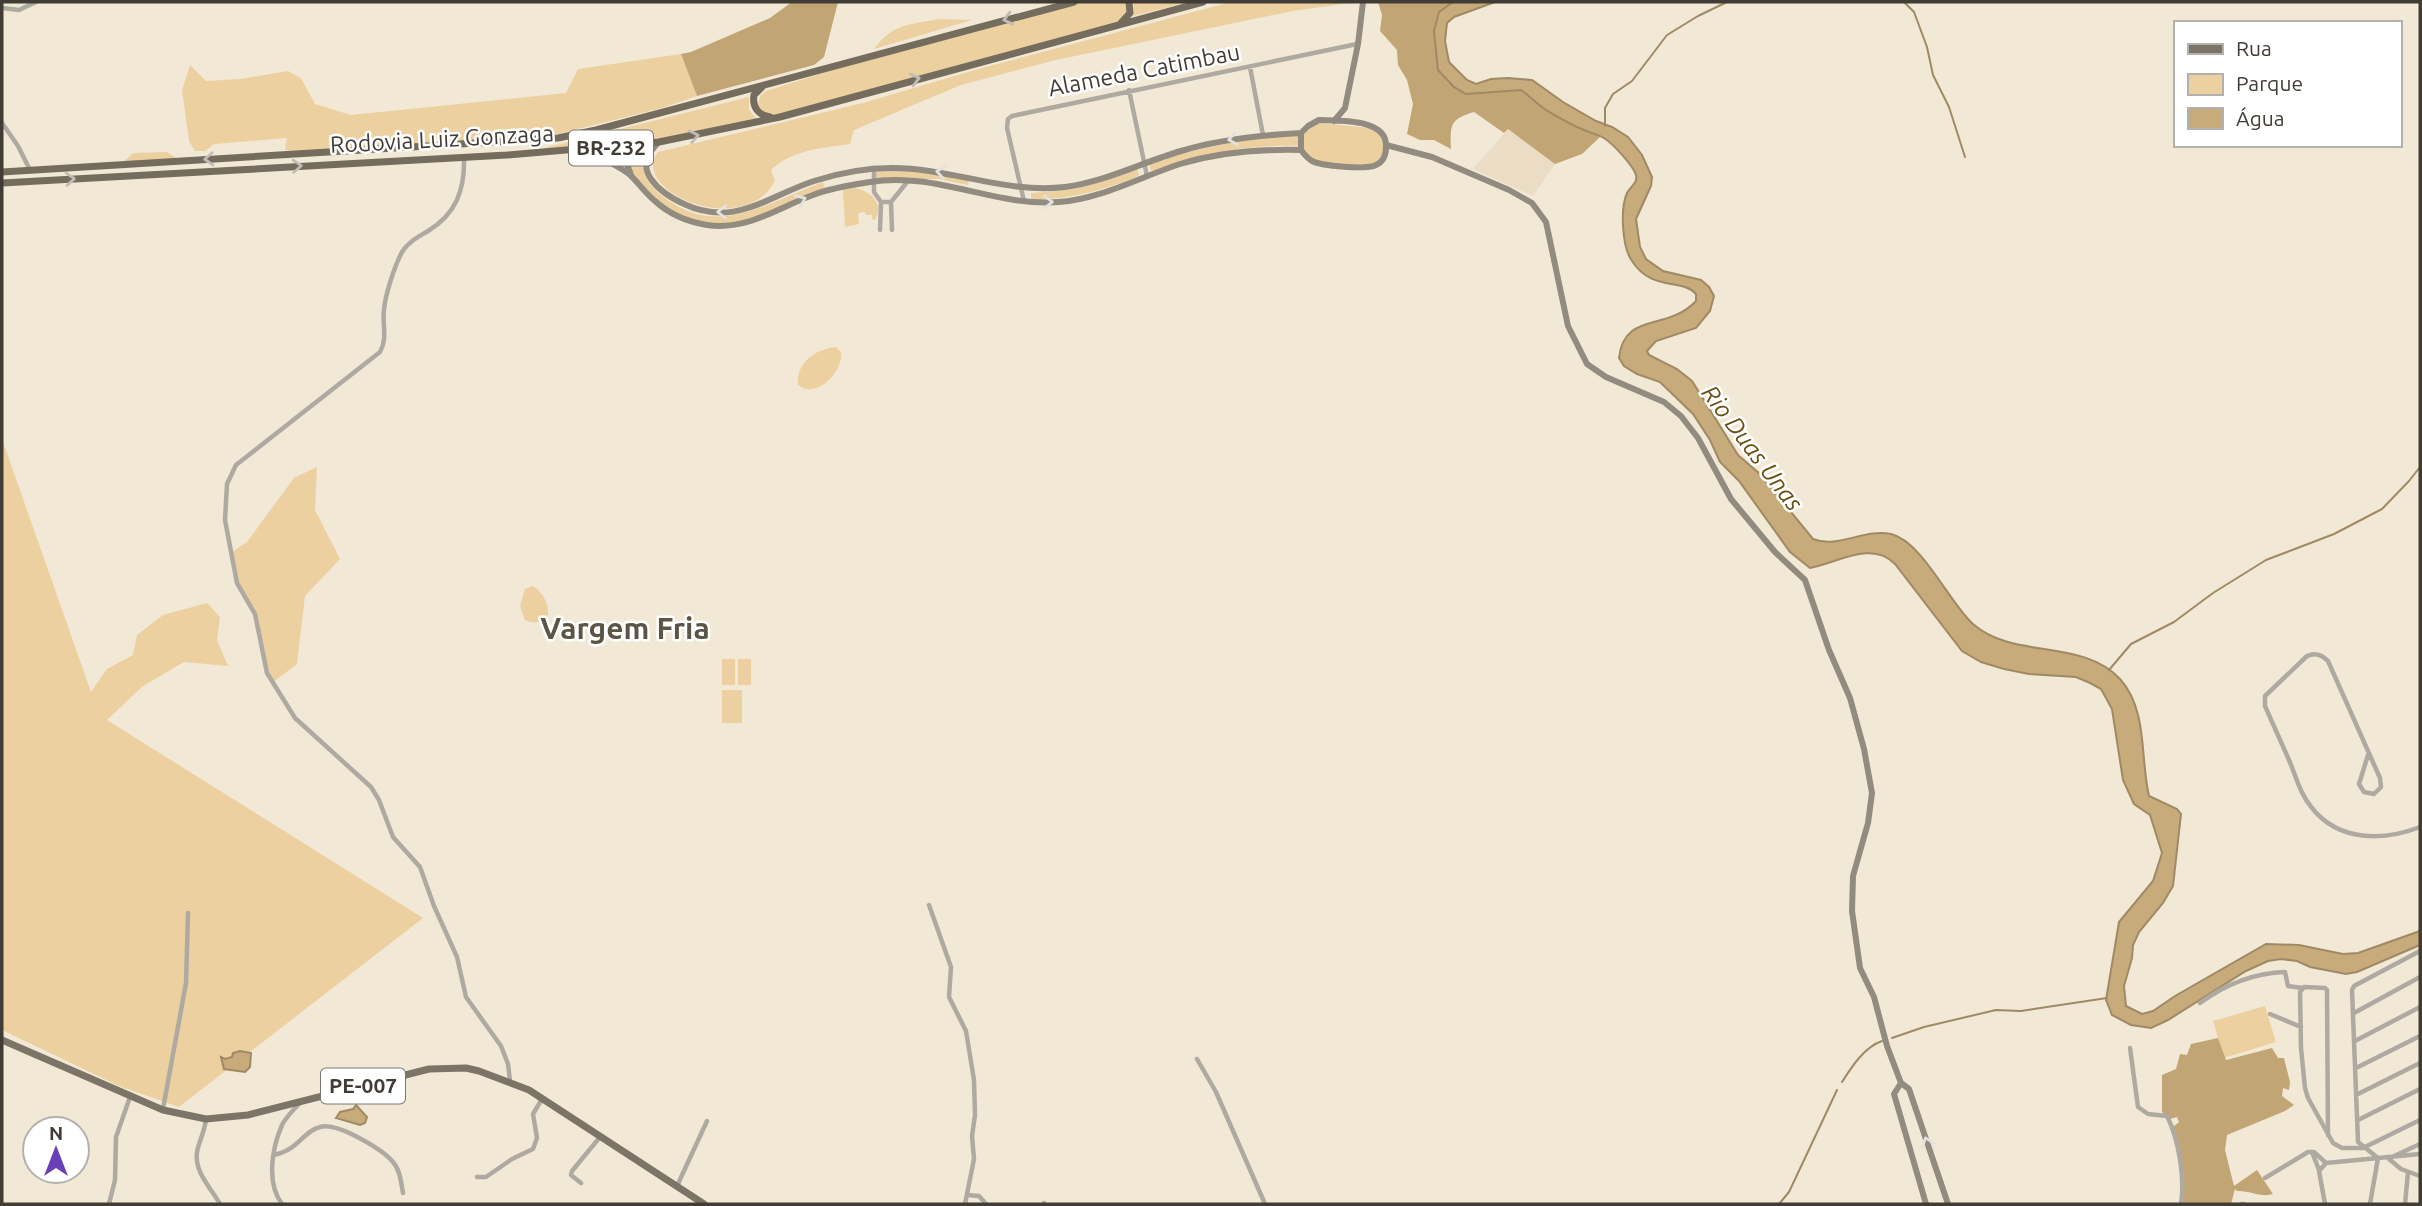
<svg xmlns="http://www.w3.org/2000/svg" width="2422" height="1206" font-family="Ubuntu,sans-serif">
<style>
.built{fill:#ebddc5}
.green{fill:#ecd0a0}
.forest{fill:#c1a574}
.water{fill:#c7ab7a;stroke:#9f8a65;stroke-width:2}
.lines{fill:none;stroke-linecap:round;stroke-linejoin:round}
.stream{stroke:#9f8a65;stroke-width:2}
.minor{stroke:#aeaaa2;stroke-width:4.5}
.secondary{stroke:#918b80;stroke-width:6}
.primary{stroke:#7c7567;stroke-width:7}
.trunk{stroke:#746c5c;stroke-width:7}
.oneway{stroke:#c0bdb6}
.oneway2{stroke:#e4e2df}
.labels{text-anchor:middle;stroke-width:5;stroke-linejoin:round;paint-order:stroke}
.shield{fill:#fff;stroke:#7a7672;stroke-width:2}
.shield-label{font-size:21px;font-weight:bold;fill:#413c35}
.street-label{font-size:23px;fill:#413c35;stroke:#fff}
.water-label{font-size:24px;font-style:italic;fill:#6a4e12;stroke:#fff}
.district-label{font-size:30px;font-weight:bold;fill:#5d5445;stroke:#fff}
</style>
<rect width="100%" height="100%" fill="#f2e8d6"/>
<path class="built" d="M1508 129 1555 164 1533 196 1473 169Z"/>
<path class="green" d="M1075 2H1129V9L1114 26 774 116 764 115 758 106 760 96 766 91 946 34Z
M1134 2H1189L1133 16Z
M1231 2H1357L1293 11 1056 60 961 85 854 130 850 144C822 148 792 150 771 170L775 181C744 240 628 191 658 152L863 103 978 69Z
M939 19 972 20 874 49C893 23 909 25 939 19Z
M681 54 697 96 662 108 554 135 305 152 285 150 287 138 214 144 205 151H195L189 141 182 90 190 65 206 81 240 79 288 71 301 78 315 104 351 115 566 93 578 69Z
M749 97V110L758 120 659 140 532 151Z
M1320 123 1371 128C1378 131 1383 135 1384 144 1387 178 1327 164 1308 158L1302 145 1303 134 1311 127Z
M1280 136H1300V146C1247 144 1201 154 1151 171L1149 163C1193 149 1234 141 1280 136Z
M167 152 179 160 121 164 133 153Z
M633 163 643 166C646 171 645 176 648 181 654 191 667 200 677 206 727 234 775 199 823 182L825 189C767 214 717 245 658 202 647 194 639 180 630 170Z
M1137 168 1139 175 1136 177C1102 191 1069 199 1031 200V193C1073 191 1098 185 1137 168Z
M913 170 969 180 968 185 939 179H875V172Z
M853 188C870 190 885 203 875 220L872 219V215H866L865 212 858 213 859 224 845 227 843 190Z
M836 347 841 352C844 371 817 400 798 385 796 363 815 349 836 347Z
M2 439 91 692 107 669 133 655 137 635 163 615 207 603 220 617 217 640 228 666 184 662 143 686 107 720 423 918 179 1107 119 1086 2 1030Z
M317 467 315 510 340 559 305 596 297 664 272 683 262 658 259 628 250 603 236 578 232 552 247 542 294 478Z
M532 586C543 591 549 604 548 615 540 622 536 625 525 620L520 606 525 589Z
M722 659H735V685H722Z
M738 659H751V685H738Z
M722 690H742V723H722Z
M2265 1006 2276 1042 2224 1058 2213 1021Z"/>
<path class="forest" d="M792 2H838L824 57 814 65 697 96 681 54 691 52 770 18Z
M1378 2H1455L1439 12 1453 85 1466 94 1521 90 1554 114 1600 137 1582 154 1555 164 1508 129 1504 133 1474 112C1450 119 1450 125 1451 149L1434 140H1420L1407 134 1413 104 1407 80 1398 65 1397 50 1380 31 1382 15Z
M2218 1038 2226 1060 2272 1048 2278 1058H2284L2290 1082 2289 1090 2283 1088 2282 1096 2294 1105 2285 1111 2227 1135 2225 1150 2234 1186 2257 1170 2273 1194C2261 1198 2249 1190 2237 1191L2235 1189 2231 1204H2183L2184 1174 2173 1127 2179 1122 2177 1117 2170 1119 2162 1112V1075L2176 1069 2180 1054 2187 1055 2191 1044Z"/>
<path class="water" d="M1453 2H1495L1454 17 1447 23 1445 41 1449 62 1467 80 1476 84 1491 79 1508 78 1532 80 1563 102 1596 121 1612 127 1628 137 1642 155 1652 177 1651 186 1636 219 1640 247 1646 259 1663 271 1701 280 1709 287 1714 296 1710 311 1696 328 1656 341 1647 351 1649 355 1677 369 1692 381 1738 455 1760 474 1813 539C1838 549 1865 528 1891 534 1922 541 1950 604 1973 624 2014 660 2082 638 2120 679 2148 710 2140 758 2149 796L2177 809 2181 814 2173 886 2163 903 2139 932 2133 945 2132 958 2124 986 2126 1006 2142 1014 2153 1011 2175 996 2266 944 2299 945 2343 954 2358 953 2420 931V945L2357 972 2346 974 2310 967 2297 961 2281 959 2268 961 2246 971 2168 1020 2151 1028 2131 1025 2112 1015 2106 1000 2119 922 2153 881 2162 853 2150 815 2134 804 2123 780 2112 709 2101 689 2090 683 2076 677 2029 674 2004 669 1981 662 1962 651 1895 564C1872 540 1837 563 1810 568L1790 552 1739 481 1720 462 1710 440 1693 414 1660 382 1637 374 1624 366 1619 358C1624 311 1667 332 1696 301V294C1682 278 1652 292 1632 261 1622 247 1620 209 1627 193 1630 187 1638 183 1636 175 1633 165 1612 143 1604 138 1598 135 1591 133 1584 130 1571 125 1558 117 1546 110 1537 104 1530 96 1521 90L1466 94 1454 87 1438 70 1434 31 1439 12Z
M240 1051 251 1053 250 1067 245 1072 224 1069 221 1057 225 1059 232 1057 233 1053Z
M356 1105 367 1117 365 1123 360 1125 336 1118 340 1112 353 1109Z"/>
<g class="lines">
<path class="stream" d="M1904 2 1914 12 1927 47 1933 75 1949 107 1965 157
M1605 126V108L1613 94 1632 81 1667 35 1698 16 1727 2
M2109 670 2131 644 2174 622 2213 593 2266 560 2334 534 2382 509 2409 481 2420 467
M1892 1038 1924 1027 1996 1010 2021 1011 2107 998
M1842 1082C1851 1068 1864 1047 1882 1041
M1779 1204 1789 1192 1837 1090"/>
<path class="minor" d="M2 8 19 10 36 2
M1250 67 1263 135
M1129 90 1147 176
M2 123 18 146 30 170
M464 157C465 190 456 214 428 231 418 237 408 242 402 252 395 265 385 295 384 310 382 325 388 338 380 352L236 465 227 484 225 520 237 583 255 614 267 673 295 718 371 787 379 800 393 837 420 867 434 906 457 957 466 997 501 1046 508 1064 510 1081
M874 168V192L881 202H891L908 181
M1024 201 1007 128 1008 119 1012 116 1357 44
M891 202 892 230
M880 230 881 202
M2368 755 2359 784 2364 792 2374 794 2381 787 2380 778 2328 661C2322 655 2316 652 2307 656L2265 696V706C2273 724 2281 742 2289 760 2296 776 2300 794 2312 808 2339 842 2384 841 2420 827
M929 905 951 967 949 997 966 1031 974 1080 975 1115 972 1136 974 1159 965 1204
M2200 1003C2226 984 2253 973 2285 972L2288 986 2302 988
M2354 1013 2420 977
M2270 1014 2301 1027
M2355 1041 2420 1007
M2130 1048 2138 1107 2148 1114 2167 1116C2179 1140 2185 1178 2181 1204
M1197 1059 1216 1092 1265 1204
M2356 1068 2420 1036
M2356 1095 2420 1063
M163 1109 186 983 188 913
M206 1119C205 1131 199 1141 197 1152 194 1172 211 1188 220 1204
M2358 1120 2420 1089
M2328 1135 2327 990 2325 988 2304 987 2300 992 2301 1048 2305 1088 2308 1098 2333 1143 2342 1148H2363L2420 1120
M2312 1152 2319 1170
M274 1155C299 1150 303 1131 320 1127 337 1122 382 1149 393 1162 400 1170 401 1182 403 1193
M2392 1157 2420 1144
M2378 1158 2358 1142 2352 990 2354 986 2420 951
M2389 1159 2401 1169 2420 1176
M477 1177H486L512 1159 533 1149 537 1138 533 1114 542 1099
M2265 1178 2308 1152H2314L2326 1163
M581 1183 571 1175 572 1171 600 1137
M677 1186 707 1121
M967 1195 979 1196 986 1204
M109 1204 115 1180 116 1137 130 1097
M282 1204C266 1183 272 1148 282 1125 286 1117 293 1110 300 1103
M1044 1204V1203
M2241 1204H2244
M2325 1204 2319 1171 2326 1163 2420 1154
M2370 1204 2378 1158
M2405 1204 2408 1172"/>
<path class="secondary" d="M1319 120C1339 121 1388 118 1386 147 1386 155 1383 162 1376 165 1366 170 1322 166 1312 161 1307 158 1304 154 1301 150V133L1308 126Z
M1334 121 1345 108 1358 44 1363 2
M659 142C648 153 641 164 651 179 659 191 671 198 684 204 735 228 768 196 814 181 839 173 865 168 892 168 951 168 1006 194 1065 187 1105 182 1143 162 1181 151 1220 139 1261 135 1301 133
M1386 145 1432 157 1509 190 1532 203 1546 222 1568 326 1587 364 1606 377 1664 402 1681 416 1698 438 1731 499 1775 552 1805 580 1829 650 1850 698 1864 749 1872 793 1868 823 1853 876 1852 911 1860 968 1874 997 1887 1046 1901 1083 1909 1089 1948 1204
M582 150C597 157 615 163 629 174 638 182 645 193 655 201 669 214 689 222 707 225 747 231 777 208 813 195 831 188 850 185 870 182 935 171 994 207 1059 202 1101 199 1140 177 1180 164 1220 152 1260 149 1301 150
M631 175 627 164 630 157 639 156 645 164
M1901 1083 1894 1094 1926 1204"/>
<path class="primary" d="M2 1040 163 1110 206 1119 248 1115 429 1069 466 1068 479 1071 529 1090 704 1204"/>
<path class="trunk" d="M1120 24 1130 13 1129 2
M762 87 754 95C752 107 758 115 770 117
M2 172 558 138 596 130 1074 2
M2 183 507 155 659 142 780 117 1203 2"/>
</g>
<defs><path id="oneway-chevron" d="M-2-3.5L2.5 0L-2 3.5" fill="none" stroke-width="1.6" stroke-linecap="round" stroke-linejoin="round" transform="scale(1.75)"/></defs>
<g class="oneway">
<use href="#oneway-chevron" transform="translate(1008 19) rotate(166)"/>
<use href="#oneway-chevron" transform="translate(915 79) rotate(-14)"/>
<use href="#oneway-chevron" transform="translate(694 136) rotate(-11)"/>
<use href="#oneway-chevron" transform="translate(209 159) rotate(177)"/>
<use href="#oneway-chevron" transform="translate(297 166) rotate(-3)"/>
<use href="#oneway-chevron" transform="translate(70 179) rotate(-4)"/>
</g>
<g class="oneway2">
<use href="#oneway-chevron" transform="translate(1233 139) rotate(171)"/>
<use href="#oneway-chevron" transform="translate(941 172) rotate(-171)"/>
<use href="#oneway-chevron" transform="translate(801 200) rotate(-24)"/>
<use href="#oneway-chevron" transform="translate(1048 202) rotate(-1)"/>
<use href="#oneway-chevron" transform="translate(722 212) rotate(-179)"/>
<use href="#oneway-chevron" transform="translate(1927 1142) rotate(-109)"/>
</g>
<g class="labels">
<g class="shield">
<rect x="569" y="130.5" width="84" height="35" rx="5"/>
<rect x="321" y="1068.5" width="84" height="35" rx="5"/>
</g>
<g class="shield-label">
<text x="611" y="155">BR-232</text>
<text x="363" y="1093">PE-007</text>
</g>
<g class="street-label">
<text transform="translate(1144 70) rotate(-11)" y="8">Alameda Catimbau</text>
<text transform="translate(442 139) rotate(-3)" y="8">Rodovia Luiz Gonzaga</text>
</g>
<g class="water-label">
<text transform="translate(1752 448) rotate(53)" y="8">Rio Duas Unas</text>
</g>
<g class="district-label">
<text x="625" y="639">Vargem Fria</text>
</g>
</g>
<rect width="2422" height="1206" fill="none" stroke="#413c35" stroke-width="7"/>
<rect x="2174" y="21" width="228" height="126" fill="#ffffff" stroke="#b3b1ae" stroke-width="2"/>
<rect x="2188" y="44" width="35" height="10" fill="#7c7567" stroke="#b3b1ae" stroke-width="2"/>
<text x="2236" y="56" font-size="21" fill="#413c35">Rua</text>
<rect x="2188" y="74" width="35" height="21" fill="#ecd0a0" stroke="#b3b1ae" stroke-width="2"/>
<text x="2236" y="91" font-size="21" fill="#413c35">Parque</text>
<rect x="2188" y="108" width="35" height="21" fill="#c7ab7a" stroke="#b3b1ae" stroke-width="2"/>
<text x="2236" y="126" font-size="21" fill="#413c35">Água</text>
<g transform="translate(56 1150)"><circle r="33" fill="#ffffff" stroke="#b3b1ae" stroke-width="2"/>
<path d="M0-5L12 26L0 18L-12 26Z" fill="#6940b8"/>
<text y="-10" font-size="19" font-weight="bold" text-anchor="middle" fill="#413c35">N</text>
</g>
</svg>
